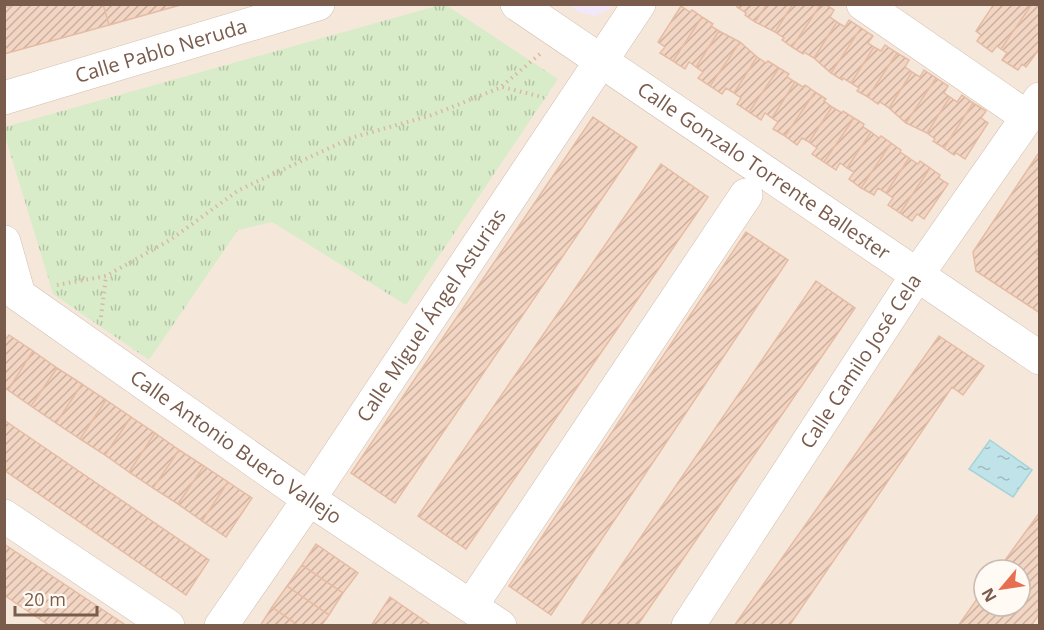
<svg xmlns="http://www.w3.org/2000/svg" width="1044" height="630" font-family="'Open Sans',sans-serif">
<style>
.residential{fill:#f5e8da;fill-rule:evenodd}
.education{fill:#f3e8fa}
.grass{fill:url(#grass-tufts)}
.water{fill:url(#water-ripples);stroke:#a5d3da;stroke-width:1.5}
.building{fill:url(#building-hatch);stroke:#e6bba3;stroke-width:1.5}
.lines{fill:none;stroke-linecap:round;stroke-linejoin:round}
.minor-casing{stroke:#d1beb0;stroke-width:34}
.path{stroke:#d9b8a5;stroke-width:4;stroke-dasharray:1.5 4.5;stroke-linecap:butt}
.minor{stroke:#fff;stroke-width:33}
.labels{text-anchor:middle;stroke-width:4.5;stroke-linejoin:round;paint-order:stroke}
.street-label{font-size:20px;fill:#7a5c4d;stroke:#fffaf3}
</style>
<defs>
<pattern id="grass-tufts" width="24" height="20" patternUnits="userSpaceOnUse" patternTransform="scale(1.5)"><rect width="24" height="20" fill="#d8ecc9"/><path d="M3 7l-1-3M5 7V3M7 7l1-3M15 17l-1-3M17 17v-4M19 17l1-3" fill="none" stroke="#b4c2a5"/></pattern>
<pattern id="water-ripples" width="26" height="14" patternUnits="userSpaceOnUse" patternTransform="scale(1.5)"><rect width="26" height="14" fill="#bfe3e8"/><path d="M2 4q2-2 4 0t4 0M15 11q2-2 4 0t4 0" fill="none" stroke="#a0bbbe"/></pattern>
<pattern id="building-hatch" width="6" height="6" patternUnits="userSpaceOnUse" patternTransform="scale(1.5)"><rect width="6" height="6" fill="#f3d5c3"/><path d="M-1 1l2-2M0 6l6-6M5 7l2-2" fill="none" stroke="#cab0a1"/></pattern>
</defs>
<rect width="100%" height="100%" fill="#fdf6ec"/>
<path class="residential" d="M4 5H1039V625H5ZM984 570H1020V606H984Z"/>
<path class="education" d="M569 5H612L609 9 595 16 579 12Z"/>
<path class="grass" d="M440 5H446L558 79 406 305 272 222 238 230 149 360 53 294 5 136V127Z"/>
<path class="water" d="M990 440 1032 470 1013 497 969 469Z"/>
<path class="building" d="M16 4H103L109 25 4 54V8Z
M103 4H184L109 25Z
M739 4H767L755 22 745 15 746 13 737 7Z
M767 4H793L775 32 755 22Z
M793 4H821L792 47 782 40 784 38 775 32Z
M821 4H825L834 10 830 17 837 22 814 58 804 52 803 54 792 47Z
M994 4H1032L1001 49 997 46 992 52 977 41 981 35 976 31Z
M1032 4H1040V48L1026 67 1022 64 1018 70 1002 60 1007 53 1001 49Z
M681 6 690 12 692 10 702 17 673 61 660 53 665 47 658 42Z
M702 17 713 24 711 26 719 31 696 67 689 62 685 69 673 61Z
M849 20 861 28 831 73 814 58 837 22 845 27Z
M861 28 873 36 868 43 874 47 851 83 843 78 842 80 831 73Z
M719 31 740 42 710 86 698 78 703 72 696 67Z
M740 42 757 57 734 93 726 88 722 94 710 86Z
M885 45 897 53 868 97 857 91 859 88 851 83 874 47 881 51Z
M897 53 909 60 905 67 912 72 889 108 880 102 878 104 868 97Z
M757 57 766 63 768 61 779 68 749 112 737 104 741 98 734 93Z
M779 68 789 74 787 77 795 82 772 118 765 113 761 120 749 112Z
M924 70 936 78 906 123 889 108 912 72 920 77Z
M936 78 948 86 944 93 950 97 927 133 906 123Z
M795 82 803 87 805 85 815 92 785 136 773 129 778 122 772 118Z
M815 92 826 99 824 101 832 107 809 142 802 138 797 145 785 136Z
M962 95 973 103 944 148 933 141 935 139 927 133 950 97 957 102Z
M973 103 986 111 981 118 988 123 965 159 956 153 954 155 944 148Z
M832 107 842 113 843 111 854 118 824 162 812 154 817 148 809 142Z
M593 117 637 147 395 503 351 473Z
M854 118 864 124 863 127 871 132 847 168 840 163 836 170 824 162Z
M871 132 879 138 881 136 891 143 861 188 849 179 854 172 847 168Z
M891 143 901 150 900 152 909 158 886 193 878 188 874 195 861 188Z
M1040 151V247L1036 253 1040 256V313L976 271 973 252Z
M909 158 918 164 920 161 930 168 900 213 888 205 893 198 886 193Z
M661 164 708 197 466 549 418 516Z
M930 168 940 175 939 178 948 184 924 219 917 214 912 221 900 213Z
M746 232 788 260 551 615 509 586Z
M816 281 855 308 637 626H580Z
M9 335 33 351 8 390 4 388V341Z
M939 336 984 366 963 395 952 387 789 626H734Z
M33 351 57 368 31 406 8 390Z
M57 368 82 384 56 423 31 406Z
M82 384 106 400 80 439 56 423Z
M106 400 131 417 105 455 80 439Z
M131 417 155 433 129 472 105 455Z
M4 420 209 560 186 595 4 470Z
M155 433 179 450 153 488 129 472Z
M179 450 204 466 178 504 153 488Z
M204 466 228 482 202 521 178 504Z
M228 482 252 498 226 537 202 521Z
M1040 512V613L1031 626H958L984 589V606H1020V570H998Z
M4 544 127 626H50L4 595Z
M316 544 358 573 343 593 302 565Z
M302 565 343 593 329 615 287 586Z
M287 586 329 615 321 626H299L272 607Z
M390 597 432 626H371Z
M272 607 299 626H260Z"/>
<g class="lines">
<defs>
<g id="minor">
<path id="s1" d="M517 4 1040 358"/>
<path d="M863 4 1027 117"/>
<path id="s2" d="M4 98 318 4"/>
<path id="s3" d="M4 242 19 295 309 499 500 626"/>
<path d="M4 516 168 626"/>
<path d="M471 606 746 195"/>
<path id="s4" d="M221 626 309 499 639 4"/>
<path id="s5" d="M688 626 917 275 1040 99"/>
</g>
</defs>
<use href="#minor" class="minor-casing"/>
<path class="path" d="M502 86 540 54
M57 285 106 276 170 240 239 190 351 138 432 115 502 87 542 97
M101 317 106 276"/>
<use href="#minor" class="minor"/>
</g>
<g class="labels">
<g class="street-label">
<text dy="7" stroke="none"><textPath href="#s2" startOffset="164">Calle Pablo Neruda</textPath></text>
<text dy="7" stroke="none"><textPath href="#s1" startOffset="298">Calle Gonzalo Torrente Ballester</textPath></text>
<text dy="7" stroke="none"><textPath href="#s4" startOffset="375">Calle Miguel Ángel Asturias</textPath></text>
<text dy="7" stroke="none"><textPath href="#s5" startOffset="316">Calle Camilo José Cela</textPath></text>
<text dy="7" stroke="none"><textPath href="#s3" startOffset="320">Calle Antonio Buero Vallejo</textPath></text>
</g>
</g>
<rect width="1044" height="630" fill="none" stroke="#7a5c4d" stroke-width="12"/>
<g transform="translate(1002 588) rotate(241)"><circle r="28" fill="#fffaf3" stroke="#cabbb1" stroke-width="1.5"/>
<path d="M0-4.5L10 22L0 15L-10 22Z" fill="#e76f51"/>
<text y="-9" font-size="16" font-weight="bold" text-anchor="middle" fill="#7a5c4d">N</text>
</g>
<path d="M15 606v9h82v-9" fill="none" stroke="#7a5c4d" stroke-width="3"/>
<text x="24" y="606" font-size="18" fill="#7a5c4d" stroke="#fffaf3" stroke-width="4.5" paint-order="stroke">20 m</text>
</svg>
